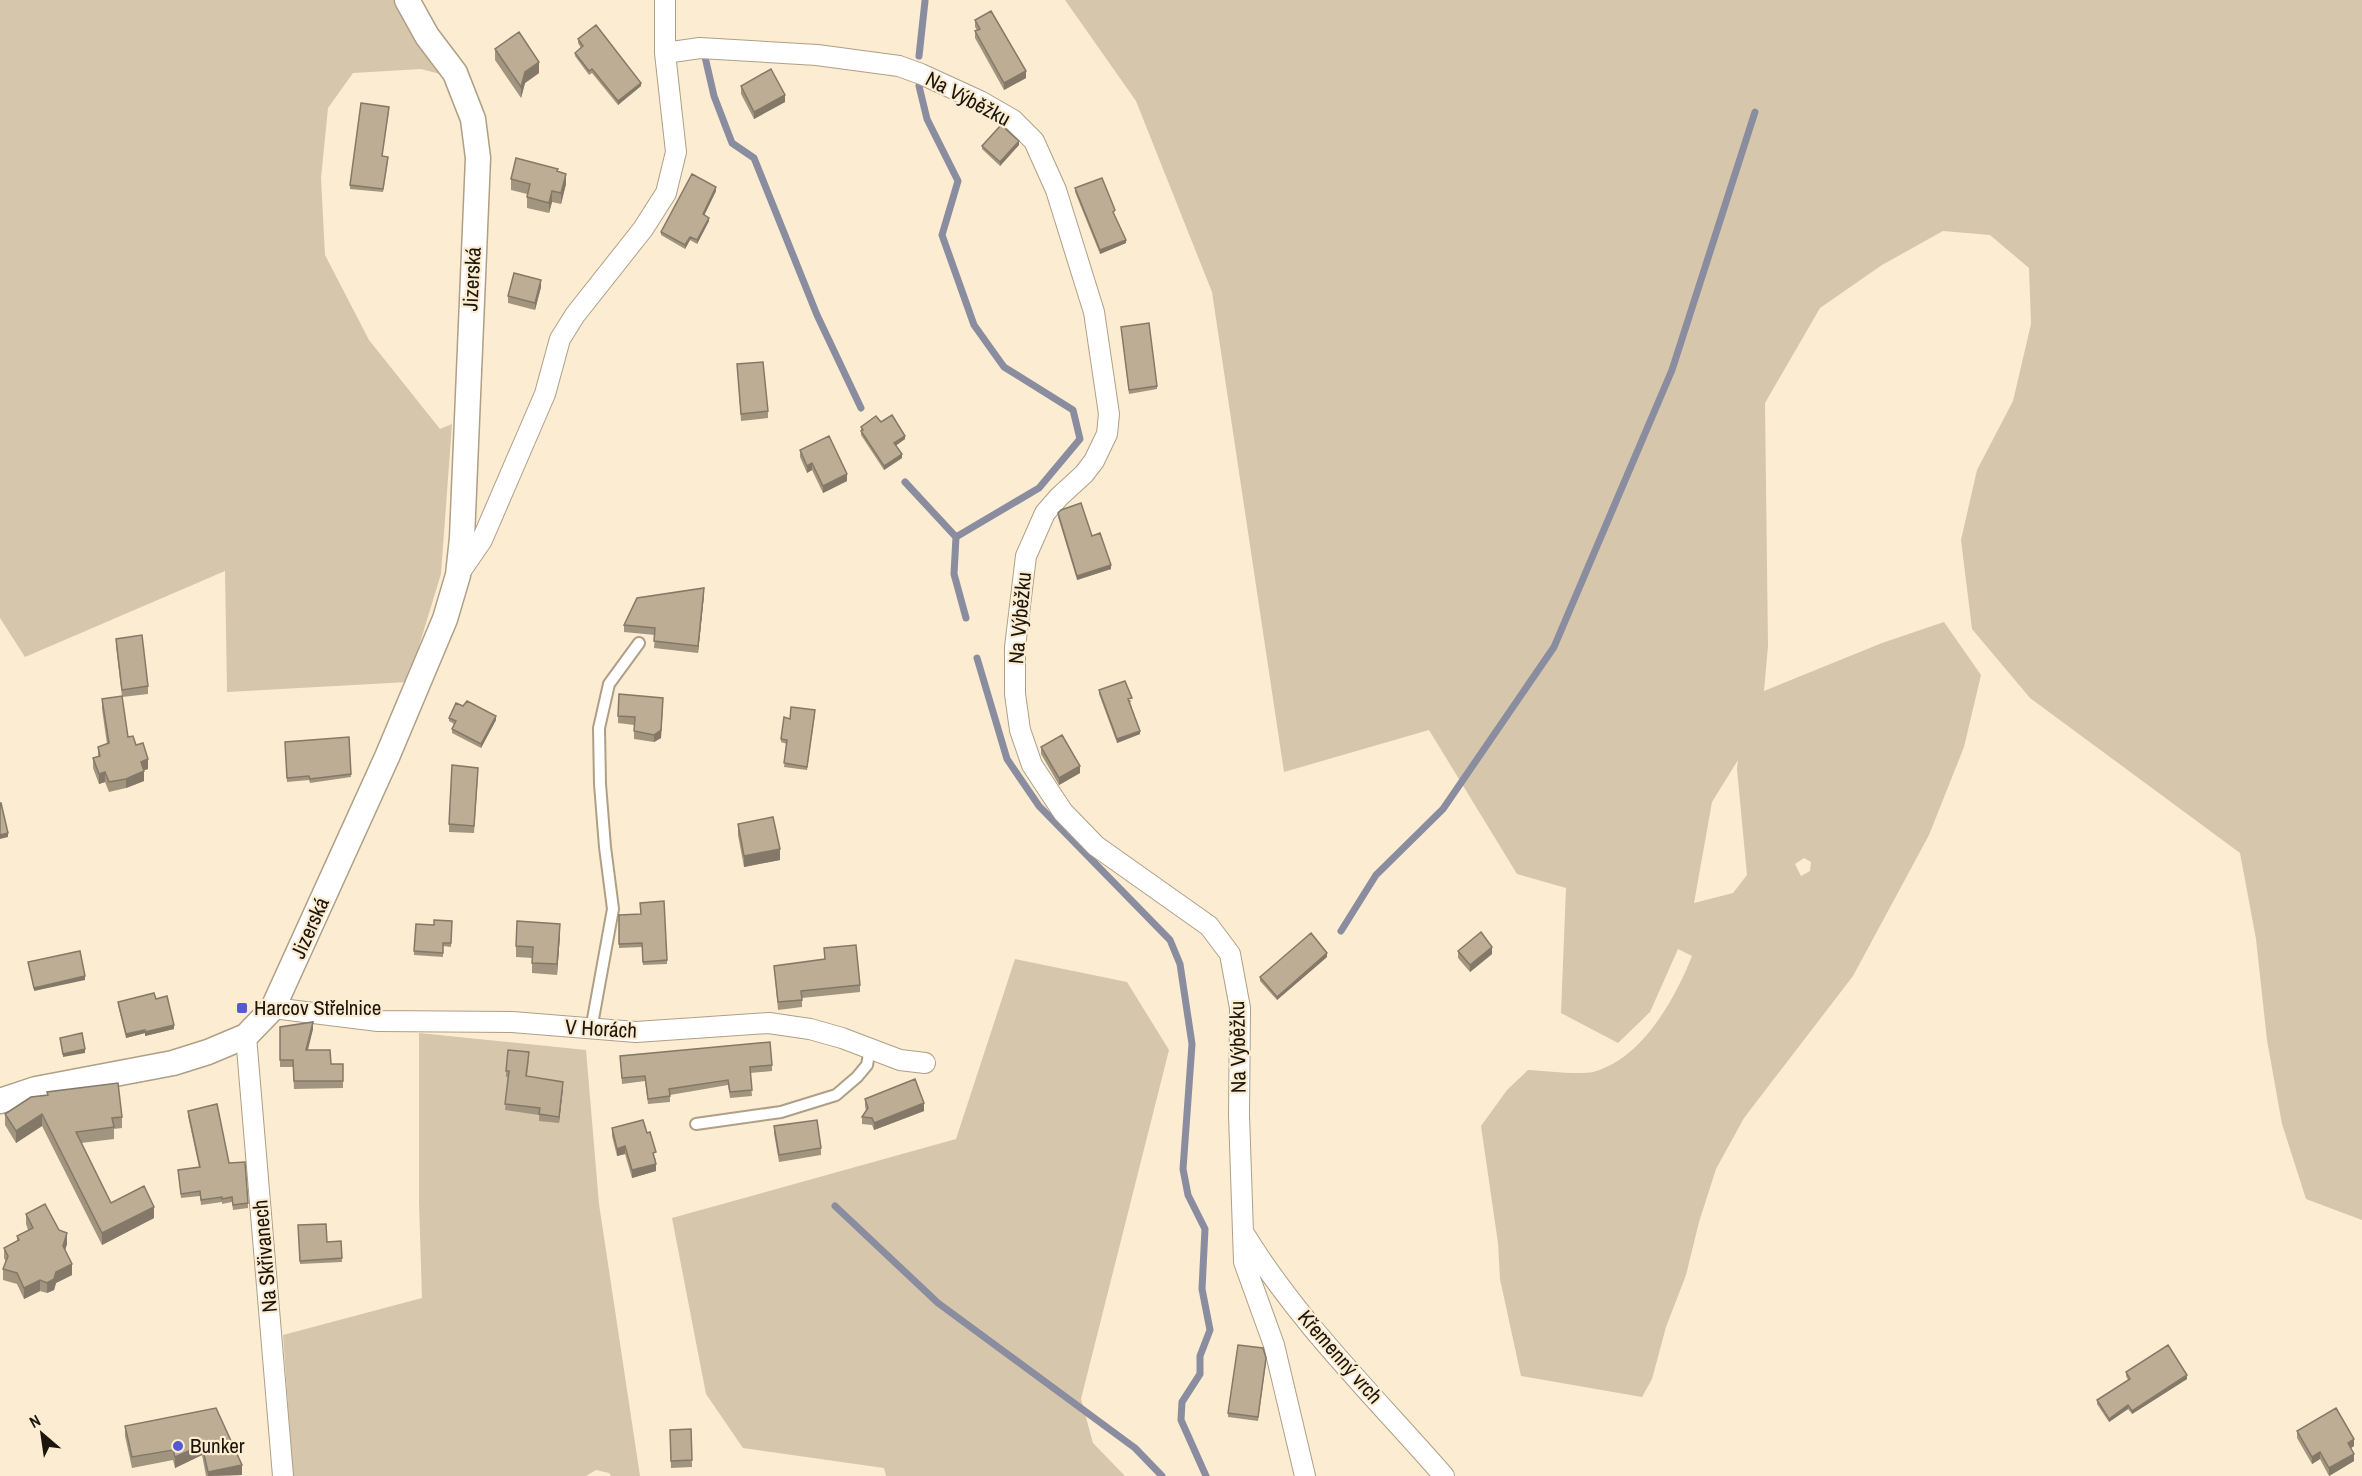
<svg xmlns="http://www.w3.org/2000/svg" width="2362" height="1476" font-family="'Archivo Narrow',sans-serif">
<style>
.green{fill:#d6c6ac;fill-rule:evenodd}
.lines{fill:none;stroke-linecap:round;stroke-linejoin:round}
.stream{stroke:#8a8d9f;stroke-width:7}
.service-casing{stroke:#ae9f86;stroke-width:14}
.minor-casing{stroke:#ae9f86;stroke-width:22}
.tertiary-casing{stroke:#ae9f86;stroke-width:27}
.service{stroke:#fff;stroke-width:10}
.minor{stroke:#fff;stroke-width:20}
.tertiary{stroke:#fff;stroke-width:24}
.wall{fill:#a2957f}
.shaded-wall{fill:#847968}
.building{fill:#bcad94;stroke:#847968;stroke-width:1.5}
.poi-dot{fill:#545ad1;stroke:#fcecd1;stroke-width:2}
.labels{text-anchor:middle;stroke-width:4.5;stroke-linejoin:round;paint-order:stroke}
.street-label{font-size:21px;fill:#1b150c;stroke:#fcecd1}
.poi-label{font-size:21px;fill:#1b150c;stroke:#fcecd1;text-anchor:start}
</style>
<rect width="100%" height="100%" fill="#fcecd1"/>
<path class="green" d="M0 0H393L416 43 440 74 421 69 353 73 328 108 321 178 325 255 369 340 440 429 452 424 441 574 408 682 227 692 225 571 25 657 0 618Z
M1065 0H2362V1220L2306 1199 2282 1124 2267 1040 2256 939 2240 853 2030 698 1972 629 1961 540 1977 470 2013 401 2031 324 2029 268 1990 235 1943 231 1882 265 1820 308 1765 403 1768 646 1764 691 1882 643 1944 622 1981 675 1964 747 1929 835 1853 976 1744 1118 1716 1169 1699 1222 1686 1275 1666 1327 1652 1379 1642 1397 1521 1376 1500 1279 1498 1243 1481 1126 1507 1090 1528 1070C1545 1071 1579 1075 1593 1072 1642 1059 1675 999 1692 956L1678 949 1650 1012 1618 1043 1561 1013 1566 888 1517 874 1429 730 1284 772 1212 292 1136 101ZM1738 760 1737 769 1747 875 1733 893 1694 903 1712 802ZM1804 858 1811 862 1810 871 1801 876 1795 864Z
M1015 959 1127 982 1169 1050 1081 1399 1093 1443 1125 1476H886L884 1468 743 1448 706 1394 672 1218 956 1139Z
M419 1033 586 1050 599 1204 640 1476H611L609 1473 596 1470 586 1476H293L283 1335 422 1298 419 1202Z"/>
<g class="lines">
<path class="stream" d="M919 56 925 1
M705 57 714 96 732 143 754 158 817 315 861 408
M919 86 927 119 958 181 942 235 974 325 1004 367 1073 410 1080 439 1039 488 956 537 954 574 966 618
M905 482 956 537
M977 658 1007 759 1039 806 1170 940 1180 964 1192 1044 1183 1169 1188 1195 1205 1229 1202 1289 1210 1330 1200 1356V1374L1182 1402 1181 1420 1206 1476
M1341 931 1376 875 1443 809 1554 647 1672 370 1755 112
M835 1206 938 1303 1135 1448 1162 1476"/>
<defs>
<path id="service" d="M591 1030 613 909 605 847 600 784 599 728 609 684 639 643
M696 1124 781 1112 836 1095 857 1077 867 1065 870 1049"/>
<path id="minor" d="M665 53 700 48 817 55 899 66 921 74 980 101 1013 120 1034 141 1056 190 1094 312 1109 414 1107 434 1094 461 1084 474 1059 497 1045 513 1026 556 1015 647V694L1020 730 1032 765 1063 812 1096 846 1209 926 1230 954 1240 1008 1239 1115 1244 1262 1274 1345 1305 1476
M458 575 482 540 545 394 560 339 575 315 643 229 666 193 676 152 665 53V0
M273 1008 378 1021 512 1022 636 1032 769 1023 810 1029 842 1038 900 1060 925 1063
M246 1036 283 1476
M1243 1232C1298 1322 1375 1397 1444 1476"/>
<path id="tertiary" d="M0 1101 36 1089 173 1063 208 1052 246 1036 273 1008 387 757 445 619 458 575 462 538 478 158 473 119 455 73 427 36 407 0"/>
</defs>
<use href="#service" class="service-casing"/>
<use href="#minor" class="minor-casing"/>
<use href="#tertiary" class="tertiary-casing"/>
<use href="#service" class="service"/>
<use href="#minor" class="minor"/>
<use href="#tertiary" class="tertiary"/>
</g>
<path class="wall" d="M975 20 1026 78 1004 90 975 38V31L977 30 975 27Z
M578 39 641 86 618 105 592 73 589 75 575 56V53L581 48 578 43Z
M495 49 539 73 525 83 521 98 495 60Z
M741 86 785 102 754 119 741 94Z
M389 111 382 156 388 160 383 192 350 189V185Z
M1019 145 1000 166 982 149V146Z
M558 172 566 184 561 204 552 202 549 213 527 208V194L511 190V179Z
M1075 188 1115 214 1114 215 1126 243 1100 254 1075 192Z
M716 191 704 215 709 221 697 244 690 240 685 249 661 235V232Z
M541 287 535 310 508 303V296Z
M1121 327 1157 386V389L1129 394Z
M737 364 768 411V418L741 421Z
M881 422 905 439 896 445 902 458 884 470 861 435V427Z
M800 450 847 481 823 493 812 470 807 473 800 457Z
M1058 513 1092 536 1111 569 1077 580 1058 517Z
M704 595 698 653 654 648 655 635 624 632V625Z
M116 639 148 686V694L122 697 116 646Z
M1099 690 1132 701 1130 702 1140 734 1117 743 1099 694Z
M102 699 128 737 136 745 148 769 144 770V781L126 788 109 792 105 782 99 784 93 768V758L98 757V747L107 744 102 709Z
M663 705 661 738 654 742 634 739V725L618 723V716Z
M815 714 807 770 784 767 787 744 781 742V739L790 719Z
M449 718 496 720 481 748 452 733V729L454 724 449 721Z
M285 742 351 774V777L310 783 309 780 287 782Z
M1041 747 1080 773 1059 785 1041 754Z
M478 775 474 833 449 832V824Z
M738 824 780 860 744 867 738 835Z
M619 915 667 960V964L643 965 642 947 619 948Z
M452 921 451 947 443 946V957L414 955V951L434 925Z
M560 935 557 975 532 973V958L516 957V946Z
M824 948 860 985V992L802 998V1007L778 1010 774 966 825 959Z
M1458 951 1492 954 1470 972 1458 958Z
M1327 957 1277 1000 1260 981V977Z
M156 999 174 1029 145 1036V1033L126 1038 118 1005V1002Z
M280 1027 313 1029 307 1050 331 1064H343V1088L294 1089 293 1067H280Z
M620 1056 772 1065V1071L750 1073 752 1096 730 1098 728 1085 670 1095V1102L648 1104 645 1081 622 1084Z
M529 1059 527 1076 563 1088 559 1123 539 1121V1115L505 1110 508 1077H506V1071Z
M865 1099 924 1111 874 1130 872 1125 862 1124V1117L866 1111 865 1106Z
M188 1111 229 1163 248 1203V1208L233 1210 232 1202 222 1204V1202L201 1205 200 1196 181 1198 178 1170 199 1167 188 1116Z
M5 1114 122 1117V1128L114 1129V1139L81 1143 111 1203 154 1218 102 1245 42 1126 16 1143 5 1125Z
M774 1126 821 1148V1155L779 1162 774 1133Z
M612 1128 656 1159 655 1160 656 1171 632 1178 625 1154 617 1156 612 1136Z
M26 1214 59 1230 67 1244 65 1250 72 1275 56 1283 54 1290 47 1293 40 1291 24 1299 17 1284 3 1280V1269L6 1262 4 1258V1248L17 1241V1236L28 1230 26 1224Z
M298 1225 327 1242 341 1241 342 1262 300 1264Z
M1266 1362 1258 1421 1228 1417V1413Z
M2126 1372 2187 1379 2132 1414 2128 1409 2109 1422 2097 1404V1400L2128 1380 2126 1376Z
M216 1408 242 1475 206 1476 202 1455 175 1468 173 1460 132 1468 125 1436V1426Z
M691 1429 692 1467 671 1468 670 1430Z
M2297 1431 2354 1446 2351 1448 2354 1461 2329 1476 2320 1459 2312 1464 2297 1438Z"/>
<path class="shaded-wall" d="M539 62V73L525 83 521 98V87L525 72Z
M1026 71V78L1004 90V83Z
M641 83V86L618 105V101Z
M785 95V102L754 119V112Z
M1019 141V145L1000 166V162Z
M566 174V184L561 204V193Z
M716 187V191L703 218V214Z
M552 191V202L549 213V203Z
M709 218V221L697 244V240Z
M690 237V240L685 249V245Z
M1126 240V243L1100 254V250Z
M541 280V287L535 310V303Z
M905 436V439L894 447V443Z
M902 454V458L884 470V466Z
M812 463V470L807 473V466Z
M847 474V481L823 493V486Z
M1111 565V569L1077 580V576Z
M704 588V595L698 653V646Z
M663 698 661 738 654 742V735Z
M496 716V720L481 748V744Z
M1140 731V734L1117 743V739Z
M148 759V769L141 771V762Z
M1080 766V773L1059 785V778Z
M144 771V781L126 788V779Z
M105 772V782L99 784V774Z
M8 833V837L0 839V835Z
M780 849V860L744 867V856Z
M560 924V935L557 975V964Z
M1492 947V954L1470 972V965Z
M1327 953V957L1277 1000V997Z
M85 976V980L34 991V988Z
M313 1022V1029L306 1058V1050Z
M174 1025V1029L145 1036V1032Z
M145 1030V1033L126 1038V1034Z
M85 1049V1053L63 1057V1054Z
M563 1082V1088L559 1123V1117Z
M924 1103V1111L874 1130V1123Z
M42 1114V1126L16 1143V1131Z
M625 1146V1154L617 1156V1149Z
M656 1164V1171L632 1178V1170Z
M154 1207V1218L102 1245V1233Z
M67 1233V1244L63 1257V1246Z
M72 1264V1275L56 1283 54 1290 47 1293V1283L56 1272Z
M40 1280V1291L24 1299V1288Z
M2187 1375V1379L2132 1414V1411Z
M2128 1405V1409L2109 1422V1419Z
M2354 1439V1446L2348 1450V1443Z
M202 1445V1455L175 1468V1457Z
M2320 1452V1459L2312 1464V1457Z
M2354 1454V1461L2329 1476V1468Z
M242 1465V1475L208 1476V1472Z"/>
<path class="building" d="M991 11 1026 71 1004 83 975 31 980 29 975 20Z
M596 25 641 83 618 101 592 69 589 71 575 53 583 46 578 39Z
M519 32 539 62 525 72 521 87 495 49Z
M771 69 785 95 754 112 741 86Z
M361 103 389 107 382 156 388 157 383 189 350 185Z
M1001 125 1019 141 1000 162 982 146Z
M516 158 558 169 557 171 566 174 561 193 552 191 549 203 527 197 530 184 511 179Z
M692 174 716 187 703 214 709 218 697 240 690 237 685 245 661 232Z
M1102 178 1115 210 1113 212 1126 240 1100 250 1075 188Z
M514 273 541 280 535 303 508 296Z
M1149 323 1157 386 1129 390 1121 327Z
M763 362 768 411 741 414 737 364Z
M892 415 905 436 894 443 902 454 884 466 861 431 863 430 861 427 876 416 881 422Z
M829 436 847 474 823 486 812 463 807 466 800 450Z
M1081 503 1092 536 1100 533 1111 565 1077 576 1058 513 1061 510Z
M704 588 698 646 654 641 655 628 624 625 637 598Z
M142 635 148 686 122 690 116 639Z
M1125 681 1132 698 1128 699 1140 731 1117 739 1099 690Z
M619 694 663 698 661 730 654 735 634 731 635 717 618 716Z
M122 696 128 737 133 736 136 745 143 743 148 759 141 762 144 771 126 779 109 782 105 772 99 774 93 758 100 756 98 747 109 743 102 699Z
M467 701 496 716 481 744 452 729 456 721 449 718 456 703 463 706Z
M791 707 815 710 807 767 784 763 787 740 781 739 784 717 790 719Z
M1062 735 1080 766 1059 778 1041 747Z
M349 737 351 774 310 779 309 776 287 778 285 742Z
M452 765 478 768 474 826 449 824Z
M0 803H1L8 833 0 835Z
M773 817 780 849 744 856 738 824Z
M664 901 667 960 643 962 642 943 619 944V915L641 914 640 903Z
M434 920 452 921 451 943H443V953L414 951 416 924 434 925Z
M517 921 560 924 557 964 532 963 533 947 516 946Z
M1481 932 1492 947 1470 965 1458 951Z
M1311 933 1327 953 1277 997 1260 977Z
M856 945 860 985 801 991 802 1000 778 1002 774 966 825 959 824 948Z
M80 951 85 976 34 988 28 962Z
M154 993 156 999 167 996 174 1025 145 1032V1030L126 1034 118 1002Z
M313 1022 306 1050H330L331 1064H343V1081H294L293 1060H280V1027Z
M82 1033 85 1049 63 1054 60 1038Z
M770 1042 772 1065 750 1067 752 1090 730 1092 728 1080 669 1089 670 1096 648 1099 645 1076 622 1078 620 1056Z
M508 1050 529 1052 526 1076 563 1082 559 1117 539 1114 540 1108 505 1104 509 1071H506Z
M915 1079 924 1103 874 1123 872 1118 862 1117 868 1108 865 1099Z
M118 1083 122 1117 112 1118 114 1127 76 1132 111 1203 144 1186 154 1207 102 1233 42 1114 16 1131 5 1114 31 1097 48 1095 47 1092Z
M217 1104 229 1163 245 1162 248 1203 233 1205 232 1197 222 1199V1197L201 1200 200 1191 181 1194 178 1170 200 1167 188 1111Z
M643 1120 647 1133 650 1132 656 1152 653 1153 656 1164 632 1170 625 1146 617 1149 612 1128Z
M817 1120 821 1148 779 1155 774 1126Z
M45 1204 59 1230 67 1233 63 1246 72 1264 56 1272 54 1279 47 1283 40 1280 24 1288 17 1273 3 1269 8 1256 4 1248 19 1240 17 1236 33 1228 26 1214Z
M326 1224 327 1242 341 1241 342 1258 300 1261 298 1225Z
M1238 1345 1263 1348 1266 1358 1258 1417 1228 1413Z
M2168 1345 2187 1375 2132 1411 2128 1405 2109 1419 2097 1400 2130 1379 2126 1372Z
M216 1408 242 1465 208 1472 202 1445 175 1457 173 1450 132 1457 125 1426Z
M2336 1408 2354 1439 2348 1443 2354 1454 2329 1468 2320 1452 2312 1457 2297 1431Z
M691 1429 692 1460 671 1461 670 1430Z"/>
<g class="poi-dot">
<rect x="236" y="1002" width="12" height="12" rx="3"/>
<circle cx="178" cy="1446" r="6"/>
</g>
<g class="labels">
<g class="street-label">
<text transform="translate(968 99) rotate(28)" y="7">Na Výběžku</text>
<text transform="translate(472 279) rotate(-87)" y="7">Jizerská</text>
<text transform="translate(1020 618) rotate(-85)" y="7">Na Výběžku</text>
<text transform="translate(310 928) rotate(-66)" y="7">Jizerská</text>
<text transform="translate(601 1029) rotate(3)" y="7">V Horách</text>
<text transform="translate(1238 1047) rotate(-91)" y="7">Na Výběžku</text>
<text transform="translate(265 1256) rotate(-95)" y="7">Na Skřivanech</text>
<text transform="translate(1340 1357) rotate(49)" y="7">Křemenný vrch</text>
</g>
<g class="poi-label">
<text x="254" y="1015">Harcov Střelnice</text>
<text x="190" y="1453">Bunker</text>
</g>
</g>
<g transform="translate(42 1434) rotate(331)" stroke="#fcecd1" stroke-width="4.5" paint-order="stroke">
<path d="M0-4.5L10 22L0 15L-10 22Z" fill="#1b150c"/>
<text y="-9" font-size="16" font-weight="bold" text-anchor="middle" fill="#1b150c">N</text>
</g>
</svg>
